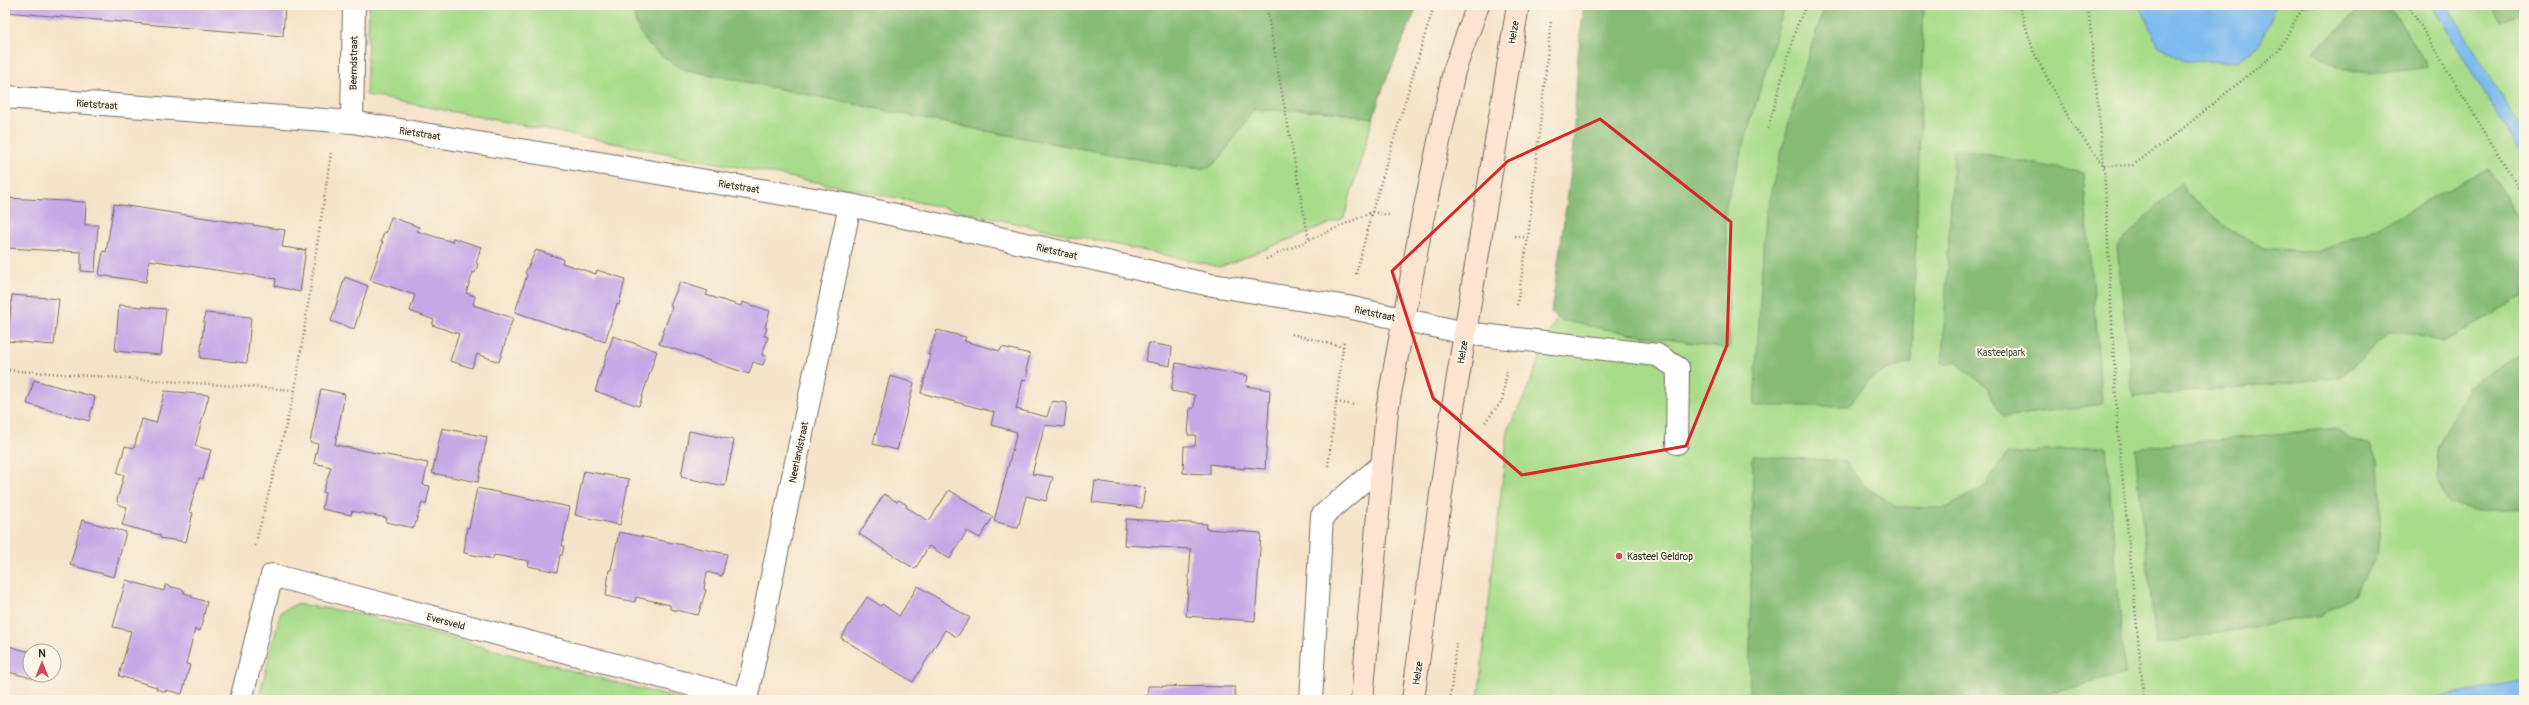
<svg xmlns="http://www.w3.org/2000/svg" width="2529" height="705" font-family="Pangolin,sans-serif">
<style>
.green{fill:#a8db8a;stroke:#6a835a}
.forest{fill:#86bb76;stroke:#587350}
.water{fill:#7cbaef;stroke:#54728d}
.building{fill:#c6a8e7}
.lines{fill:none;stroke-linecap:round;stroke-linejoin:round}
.service-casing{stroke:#726b62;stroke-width:24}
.minor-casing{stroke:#726b62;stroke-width:24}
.secondary-casing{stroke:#726b62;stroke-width:24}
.path{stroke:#726b62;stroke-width:2.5;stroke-dasharray:1 3;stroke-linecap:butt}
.service{stroke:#fff;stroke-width:22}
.minor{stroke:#fff;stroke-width:22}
.secondary{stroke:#fde4d1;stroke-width:22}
.marked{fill:none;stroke:#d62828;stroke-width:3;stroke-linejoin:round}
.poi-dot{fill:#d1495b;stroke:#fcf5e5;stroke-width:1.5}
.labels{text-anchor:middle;stroke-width:4;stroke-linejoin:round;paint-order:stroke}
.street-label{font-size:10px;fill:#2b2b2b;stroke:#fcf5e5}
.park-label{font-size:10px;fill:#4a5743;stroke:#fcf5e5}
.poi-label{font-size:10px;fill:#2b2b2b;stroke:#fcf5e5;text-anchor:start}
</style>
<rect width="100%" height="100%" fill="#fcf5e5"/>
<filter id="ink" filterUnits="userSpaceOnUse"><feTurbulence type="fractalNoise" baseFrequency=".025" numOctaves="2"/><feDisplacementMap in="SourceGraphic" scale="8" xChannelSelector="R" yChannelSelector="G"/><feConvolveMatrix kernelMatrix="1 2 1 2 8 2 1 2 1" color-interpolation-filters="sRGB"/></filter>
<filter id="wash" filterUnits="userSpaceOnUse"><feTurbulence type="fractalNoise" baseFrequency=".012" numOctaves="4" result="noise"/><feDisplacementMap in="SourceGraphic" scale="16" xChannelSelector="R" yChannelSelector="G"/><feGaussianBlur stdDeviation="0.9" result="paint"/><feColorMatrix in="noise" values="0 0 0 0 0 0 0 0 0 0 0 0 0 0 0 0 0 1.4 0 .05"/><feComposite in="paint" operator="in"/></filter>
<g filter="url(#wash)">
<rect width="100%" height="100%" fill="#f5e3c9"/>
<path class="green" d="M369 5H632L636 25 683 69 981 130 1187 168H1208L1220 158 1253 110H1320L1373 118 1344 218 1220 267 908 200 366 95Z
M1617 5H2524V700H1478L1508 430 1525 395 1581 257Z
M296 604 356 613 682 700H258L281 612Z"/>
<path class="forest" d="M632 5H1418L1384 85 1373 118 1320 110H1253L1220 158 1209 168H1187L981 130 683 69C652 50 639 43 632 5Z
M1584 5H1785L1725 208 1730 349 1609 330 1561 320 1551 313 1572 164 1578 57Z
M1825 5H1924L1912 363C1876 371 1870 376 1849 406H1754L1765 214 1799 84Z
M2363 5H2389L2428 67C2403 71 2358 78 2335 66 2328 62 2321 56 2314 52Z
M2489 5H2524V9L2517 15 2500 21Z
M1954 148 2083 173 2102 404 2003 417 1987 387 1956 363H1942Z
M2489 168 2524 228V296L2444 342 2404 332H2391L2340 378 2133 397 2117 246 2182 182 2185 192 2231 231 2264 248 2317 252 2375 229Z
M2524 353V508L2478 511 2449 503 2437 477 2438 447 2469 385Z
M2336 428 2350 439 2371 445 2378 460 2381 518 2377 555 2355 595 2321 615 2156 644 2135 448Z
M2106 446 2125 674 2024 700H1749L1753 456 1845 461 1862 484 1896 507 1943 508 1983 488 2007 454Z"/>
<path class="water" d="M2140 5H2275L2269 25 2258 46 2236 62 2184 61 2157 45Z
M2432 5H2447L2524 133V160Z
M2524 680V700H2423Z"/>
<g id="blocks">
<path class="building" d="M5 5H285L283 36 5 12Z
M5 198 86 202 85 225H98L95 272 81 271V252L5 248Z
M114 204 285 230 282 247 304 250 306 248 300 292 275 286 276 279 149 260 146 282 99 275 103 251 106 252Z
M391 217 419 227 417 231 452 242 453 238 481 247 476 263 478 264 475 273 473 272 466 293 475 296 473 305 513 318 499 362 477 354 472 368 450 361 459 334 432 325 434 320 410 311 415 295 370 280 383 242H381L384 232 386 233Z
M536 250 563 259 562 263 596 274 597 270 625 279 619 305 617 304 605 342 515 312 527 275 525 273Z
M345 277 368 286 354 329 331 321Z
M680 282 708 291 706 295 741 306 742 302 770 311 765 327 767 328 764 336 768 337 762 355 766 356 763 365 753 362 749 374 659 344 672 307 670 306Z
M12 295 59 299 54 345 8 341 5 352V337H8Z
M119 305 166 309 161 355 115 351Z
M205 313 251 317 247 363 200 358Z
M937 330 966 337 964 341 1000 351 1002 347 1030 354 1026 370H1028L1026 380 1023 379 1016 409 1047 417 1052 401 1067 403 1064 427 1045 425 1032 474 1053 477 1046 501 1026 496 1018 528 994 521 1017 432 991 425 994 412 921 393 931 355H928Z
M613 336 657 351 639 406 595 391Z
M1149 343 1172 347 1170 366 1145 361Z
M1176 363 1248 376 1246 386 1270 390 1265 469 1244 467V469L1210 464V474L1183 473 1184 446H1195L1196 435H1188L1190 408H1194L1195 395 1171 391Z
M890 376 914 383 897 450 873 444Z
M34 380 95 397 89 421 27 404Z
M321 389 345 394 335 445 428 463 423 485 430 486 426 505 422 503 414 528 386 522 387 518 352 511 351 515 322 509 325 493 323 492 331 467 314 463 318 444 310 442Z
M165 391 209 395 195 446 211 450 203 479 199 478 189 512 193 513 186 542 160 538V535L122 525 127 507 119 505 117 500 124 475 117 474 125 446 134 448 142 419 156 423Z
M442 428 487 437 478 482 432 473Z
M689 431 734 440 725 486 681 477Z
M584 471 629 479 620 525 575 515Z
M1095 481 1145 488 1142 508 1092 502Z
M477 488 570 507 562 546H564L562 555H560L557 572 528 566 529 561 494 555 493 559 464 553 467 527 469 528Z
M949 490 993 517 980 538 967 531 950 559 929 546 915 569 859 534 884 494 897 502 899 500 907 505 906 507 929 521Z
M1126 519 1207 524 1206 529 1261 533 1255 621 1186 616 1191 549 1124 545Z
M82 520 126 532 114 577 70 565Z
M619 532 727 554 722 576 707 572 704 589 706 590 698 615 670 609V605L636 597 635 602 606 596 609 570H611Z
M126 580 164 591 165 585 184 590V593L192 595 191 597 207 602 200 631 195 629 186 664 190 665 182 694 166 690V692L156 689 157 687 119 676 131 631 113 627Z
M918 586 970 618 957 637 945 630 913 682 841 638 867 597 881 606 882 604 899 616Z
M5 645 30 652V675H40L39 680 5 671Z
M1148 686 1235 687V700H1147Z"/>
</g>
</g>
<g filter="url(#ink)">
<use href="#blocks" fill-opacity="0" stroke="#726b62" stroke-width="1"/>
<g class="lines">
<defs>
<path id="service" d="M1465 333 1657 355 1678 368 1677 443"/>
<path id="minor" d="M5 97 352 122 850 205 1206 284 1348 307 1465 333
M352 122 354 5
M241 700 272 575 746 699
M746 700 850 205
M1311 700 1322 516 1382 465"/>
<path id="secondary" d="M1362 700 1387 410 1422 221 1454 71 1478 5
M1413 700 1451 420 1518 5"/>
</defs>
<use href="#service" class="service-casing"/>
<use href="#minor" class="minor-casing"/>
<use href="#secondary" class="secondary-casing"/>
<path class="path" d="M1266 5 1309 241
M2019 5 2034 53 2071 122 2104 166 2133 165 2171 138 2279 50 2297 17 2306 5
M2088 5 2104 166 2117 420 2144 700
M2408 5 2524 197
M1768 129 1795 31 1806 5
M1515 236 1528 238
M1266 259 1372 212 1389 215
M1356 274 1372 212 1434 5
M1517 305 1528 238 1551 20
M1292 334 1343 347
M5 370 295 390
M1336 402 1354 405
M1485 422 1502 401 1507 371
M1328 466 1344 340
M255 546 295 390 331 153
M1450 700 1456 643"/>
<use href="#service" class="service"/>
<use href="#minor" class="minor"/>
<use href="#secondary" class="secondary"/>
</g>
</g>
<path class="marked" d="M1600 119 1731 222 1727 345 1686 446 1522 475 1433 398 1392 271 1508 161Z"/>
<circle class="poi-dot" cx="1619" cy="556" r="4"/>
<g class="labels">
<g class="street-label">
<text transform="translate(1513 32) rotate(-81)" y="4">Helze</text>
<text transform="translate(353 63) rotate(-89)" y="4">Beemdstraat</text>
<text transform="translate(97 104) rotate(4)" y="4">Rietstraat</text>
<text transform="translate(420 133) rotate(9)" y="4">Rietstraat</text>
<text transform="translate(739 186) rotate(9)" y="4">Rietstraat</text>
<text transform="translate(1057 251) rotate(13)" y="4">Rietstraat</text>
<text transform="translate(1375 313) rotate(12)" y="4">Rietstraat</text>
<text transform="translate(1462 352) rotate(-81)" y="4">Helze</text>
<text transform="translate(798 452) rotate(-78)" y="4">Neerlandstraat</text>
<text transform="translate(446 621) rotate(15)" y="4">Eversveld</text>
<text transform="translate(1417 673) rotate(-82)" y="4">Helze</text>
</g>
<g class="park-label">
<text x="2001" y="356">Kasteelpark</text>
</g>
<g class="poi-label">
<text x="1627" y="560">Kasteel Geldrop</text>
</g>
</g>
<rect width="2529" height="705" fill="none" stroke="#fcf5e5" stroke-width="20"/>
<g transform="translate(42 663)"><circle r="19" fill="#fcf5e5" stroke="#a8a49b"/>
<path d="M0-3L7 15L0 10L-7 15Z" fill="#d1495b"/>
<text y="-6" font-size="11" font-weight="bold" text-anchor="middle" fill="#2b2b2b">N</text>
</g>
</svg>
